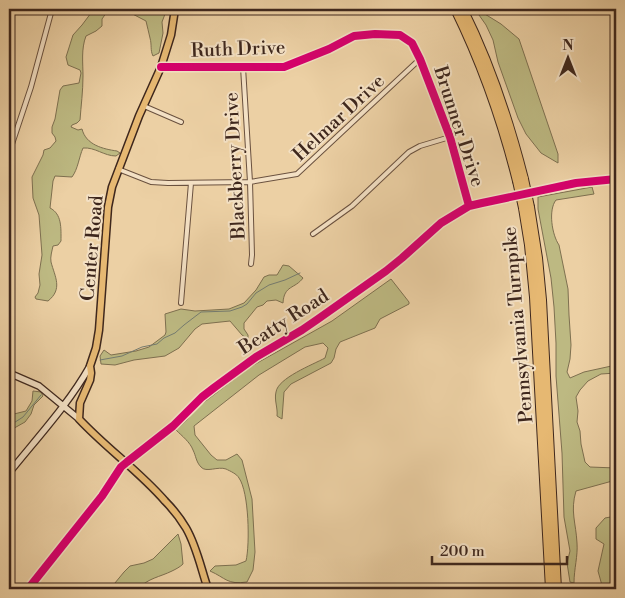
<svg xmlns="http://www.w3.org/2000/svg" width="625" height="598" font-family="'Libre Bodoni',serif">
<style>
.green{fill:#bdb982;stroke:#7e7050}
.lines{fill:none;stroke-linecap:round;stroke-linejoin:round}
.stream{stroke:#757d72;stroke-width:1}
.street-casing{stroke:#6a513f;stroke-width:6}
.secondary-casing{stroke:#3e271d;stroke-width:8}
.primary-casing{stroke:#3e271d;stroke-width:9}
.highway-casing{stroke:#3e271d;stroke-width:10}
.street{stroke:#f3e0c4;stroke-width:4}
.secondary{stroke:#f3e0c4;stroke-width:5.5}
.primary{stroke:#e6b872;stroke-width:6}
.highway{stroke:#e6b872;stroke-width:8}
.highway-bridge-casing{stroke:#3e271d;stroke-width:10;stroke-linecap:butt}
.highway-bridge{stroke:#e6b872;stroke-width:8}
.cycleway-casing{stroke:#f3e0c4;stroke-width:11}
.cycleway{stroke:#d6006c;stroke-width:8}
.labels{text-anchor:middle;stroke-width:4;stroke-linejoin:round;paint-order:stroke}
.street-label{font-size:19px;fill:#3e271d;stroke:#f3e0c4}
</style>
<rect width="100%" height="100%" fill="#ecd0a4"/>
<filter id="stains"><feTurbulence type="fractalNoise" baseFrequency=".004" numOctaves="4"/><feColorMatrix values="0 0 0 0 .2 0 0 0 0 .09 0 0 0 0 .02 0 0 0 .5 -.17"/></filter>
<radialGradient id="worn" r=".72"><stop offset=".6" stop-color="#630" stop-opacity="0"/><stop offset="1" stop-color="#630" stop-opacity=".3"/></radialGradient>
<path class="green" d="M94 9H109L102 19V26L96 31 86 36C81 49 83 63 83 76 83 91 81 106 80 120L77 123 72 125 71 127 78 130 82 129C86 145 103 149 117 151L120 153 116 156C104 156 95 147 83 148 79 157 78 169 72 177L55 176 53 181 50 208C62 214 61 228 61 241L58 245 53 246C52 251 50 257 51 262 55 277 63 289 48 301L36 299 35 297 38 293 40 285 39 274 42 255 39 215 33 198 32 177 43 155 44 150 50 148 56 141 55 137 52 133V127L55 119 60 90 63 86 79 83 81 73 80 70 68 65 66 57 73 35 82 25Z
M123 9H133L146 13C152 10 159 11 165 14L162 22 163 33 159 53 153 56C150 50 152 45 150 38 149 32 147 27 146 21Z
M480 11 501 24 519 39 558 154V163L541 153 526 134 518 118 498 62 493 40 486 25 479 15Z
M592 187 594 194 556 200C548 210 552 235 559 245L568 289 569 315 571 345 570 359 567 372 570 378 584 372 616 365V373L601 374 588 381 580 390 576 397 578 411 577 422 580 431 581 444 585 462 590 467 616 468V480L576 491C570 511 576 523 577 543 578 556 574 569 574 583L570 582 567 563 570 551 564 517 562 453 556 376V343L554 307 551 278 538 209V197Z
M283 265 289 266 303 278C295 289 284 285 283 303L276 300 267 301 263 305 257 307 244 323V329L248 335V339L242 335 230 321 202 324 195 329 179 348 165 356 134 360 115 365 101 364 100 356 104 350 111 355 136 351 149 347 165 335 166 332 165 314 181 309 195 311 229 309 244 303 256 290 264 277 269 275H277Z
M391 279 409 302V304L380 319 375 328 340 342 336 349 334 358 331 363 291 384 284 392 282 419 277 416C278 408 274 400 276 392 278 378 312 365 325 358L328 348 323 343 305 347 259 375 194 426 195 435 211 455 217 460H226L237 454 242 460 252 499 255 552 253 570 247 582C227 585 226 578 210 571L215 566 236 565 246 561C250 544 249 492 239 478 237 474 230 471 226 469 218 466 206 473 201 467 196 462 196 456 193 450 190 442 182 436 176 430L187 420 194 410 250 367 332 321Z
M33 391 41 392 43 396 34 405 31 414 25 422 9 431V417L14 414 26 411 32 401Z
M616 516V552L614 565 616 571V589H603L598 571 604 544 596 539V528L605 518Z
M178 534 181 544 183 564C180 567 176 569 172 571 160 577 148 578 138 589H110L124 572 130 566 144 563 153 559Z"/>
<g class="lines">
<path class="stream" d="M100 360 122 356 142 347 157 344 164 338 175 333 184 325 201 312 230 311 242 307 247 304 256 293 269 285 285 280 300 273
M9 426 23 417 41 395"/>
<defs>
<path id="street" d="M161 67H284L329 49 354 36 375 34 400 35 412 43 420 59 450 137 469 206
M243 67 250 182 252 255 251 264
M144 106 181 122
M9 153 31 87 51 13 58 9
M118 169 151 182 168 183 250 182 297 174 420 59
M9 219 10 229 9 248
M313 234 352 206 409 152 420 146 450 137
M181 303 191 183"/>
<path id="secondary" d="M9 373 39 386 79 419
M9 473C37 438 68 405 90 366
M28 589 102 496 121 467 127 462 173 426 202 397 215 387 256 357 302 330 318 319 386 271 402 258 441 223 469 206 482 203 576 183 616 179"/>
<path id="primary" d="M175 9 171 35 161 67 139 116 112 187 108 207 99 330 96 348 90 366 91 373 90 380 80 403 79 419C106 448 139 471 165 501 173 509 180 518 186 528 197 547 201 569 208 589"/>
<path id="highway" d="M455 9C482 64 502 121 517 181
M463 9C490 63 509 120 524 179
M530 207 538 258 542 300 557 589
M523 208 529 245 534 297 550 589"/>
</defs>
<use href="#street" class="street-casing"/>
<use href="#secondary" class="secondary-casing"/>
<use href="#primary" class="primary-casing"/>
<use href="#highway" class="highway-casing"/>
<use href="#street" class="street"/>
<use href="#secondary" class="secondary"/>
<use href="#primary" class="primary"/>
<use href="#highway" class="highway"/>
<defs>
<path id="highway-bridge" d="M524 179 530 207
M517 181 523 208"/>
</defs>
<use href="#highway-bridge" class="highway-bridge-casing"/>
<use href="#highway-bridge" class="highway-bridge"/>
<defs>
<path id="cycleway" d="M161 67H284L329 49 354 36 375 34 400 35 412 43 420 59 450 137 469 206
M28 589 102 496 121 467 127 462 173 426 202 397 215 387 256 357 302 330 318 319 386 271 402 258 441 223 469 206 482 203 576 183 616 179"/>
</defs>
<use href="#cycleway" class="cycleway-casing"/>
<use href="#cycleway" class="cycleway"/>
</g>
<g class="labels">
<g class="street-label">
<text transform="translate(238 48) rotate(-2)" y="7">Ruth Drive</text>
<text transform="translate(338 117) rotate(-43)" y="7">Helmar Drive</text>
<text transform="translate(460 126) rotate(72)" y="7">Brunner Drive</text>
<text transform="translate(234 166) rotate(-93)" y="7">Blackberry Drive</text>
<text transform="translate(91 248) rotate(-85)" y="7">Center Road</text>
<text transform="translate(283 321) rotate(-33)" y="7">Beatty Road</text>
<text transform="translate(517 325) rotate(-95)" y="7">Pennsylvania Turnpike</text>
</g>
</g>
<rect width="625" height="598" fill="none" stroke="#ecd0a4" stroke-width="30"/>
<rect x="10" y="10" width="605" height="578" fill="none" stroke="#3e271d" stroke-width="2.5"/>
<rect x="15" y="15" width="595" height="568" fill="none" stroke="#3e271d"/>
<g transform="translate(568 58)" stroke="#f3e0c4" stroke-width="4" paint-order="stroke">
<path d="M0-4L9 19L0 12L-9 19Z" fill="#3e271d"/>
<text y="-8" font-size="14" font-weight="bold" text-anchor="middle" fill="#3e271d">N</text>
</g>
<path d="M432 556v8h135v-8" fill="none" stroke="#3e271d" stroke-width="2.5"/>
<text x="440" y="556" font-size="15" fill="#3e271d" stroke="#f3e0c4" stroke-width="4" paint-order="stroke">200 m</text>
<rect width="100%" height="100%" filter="url(#stains)"/>
<rect width="100%" height="100%" fill="url(#worn)"/>
</svg>
